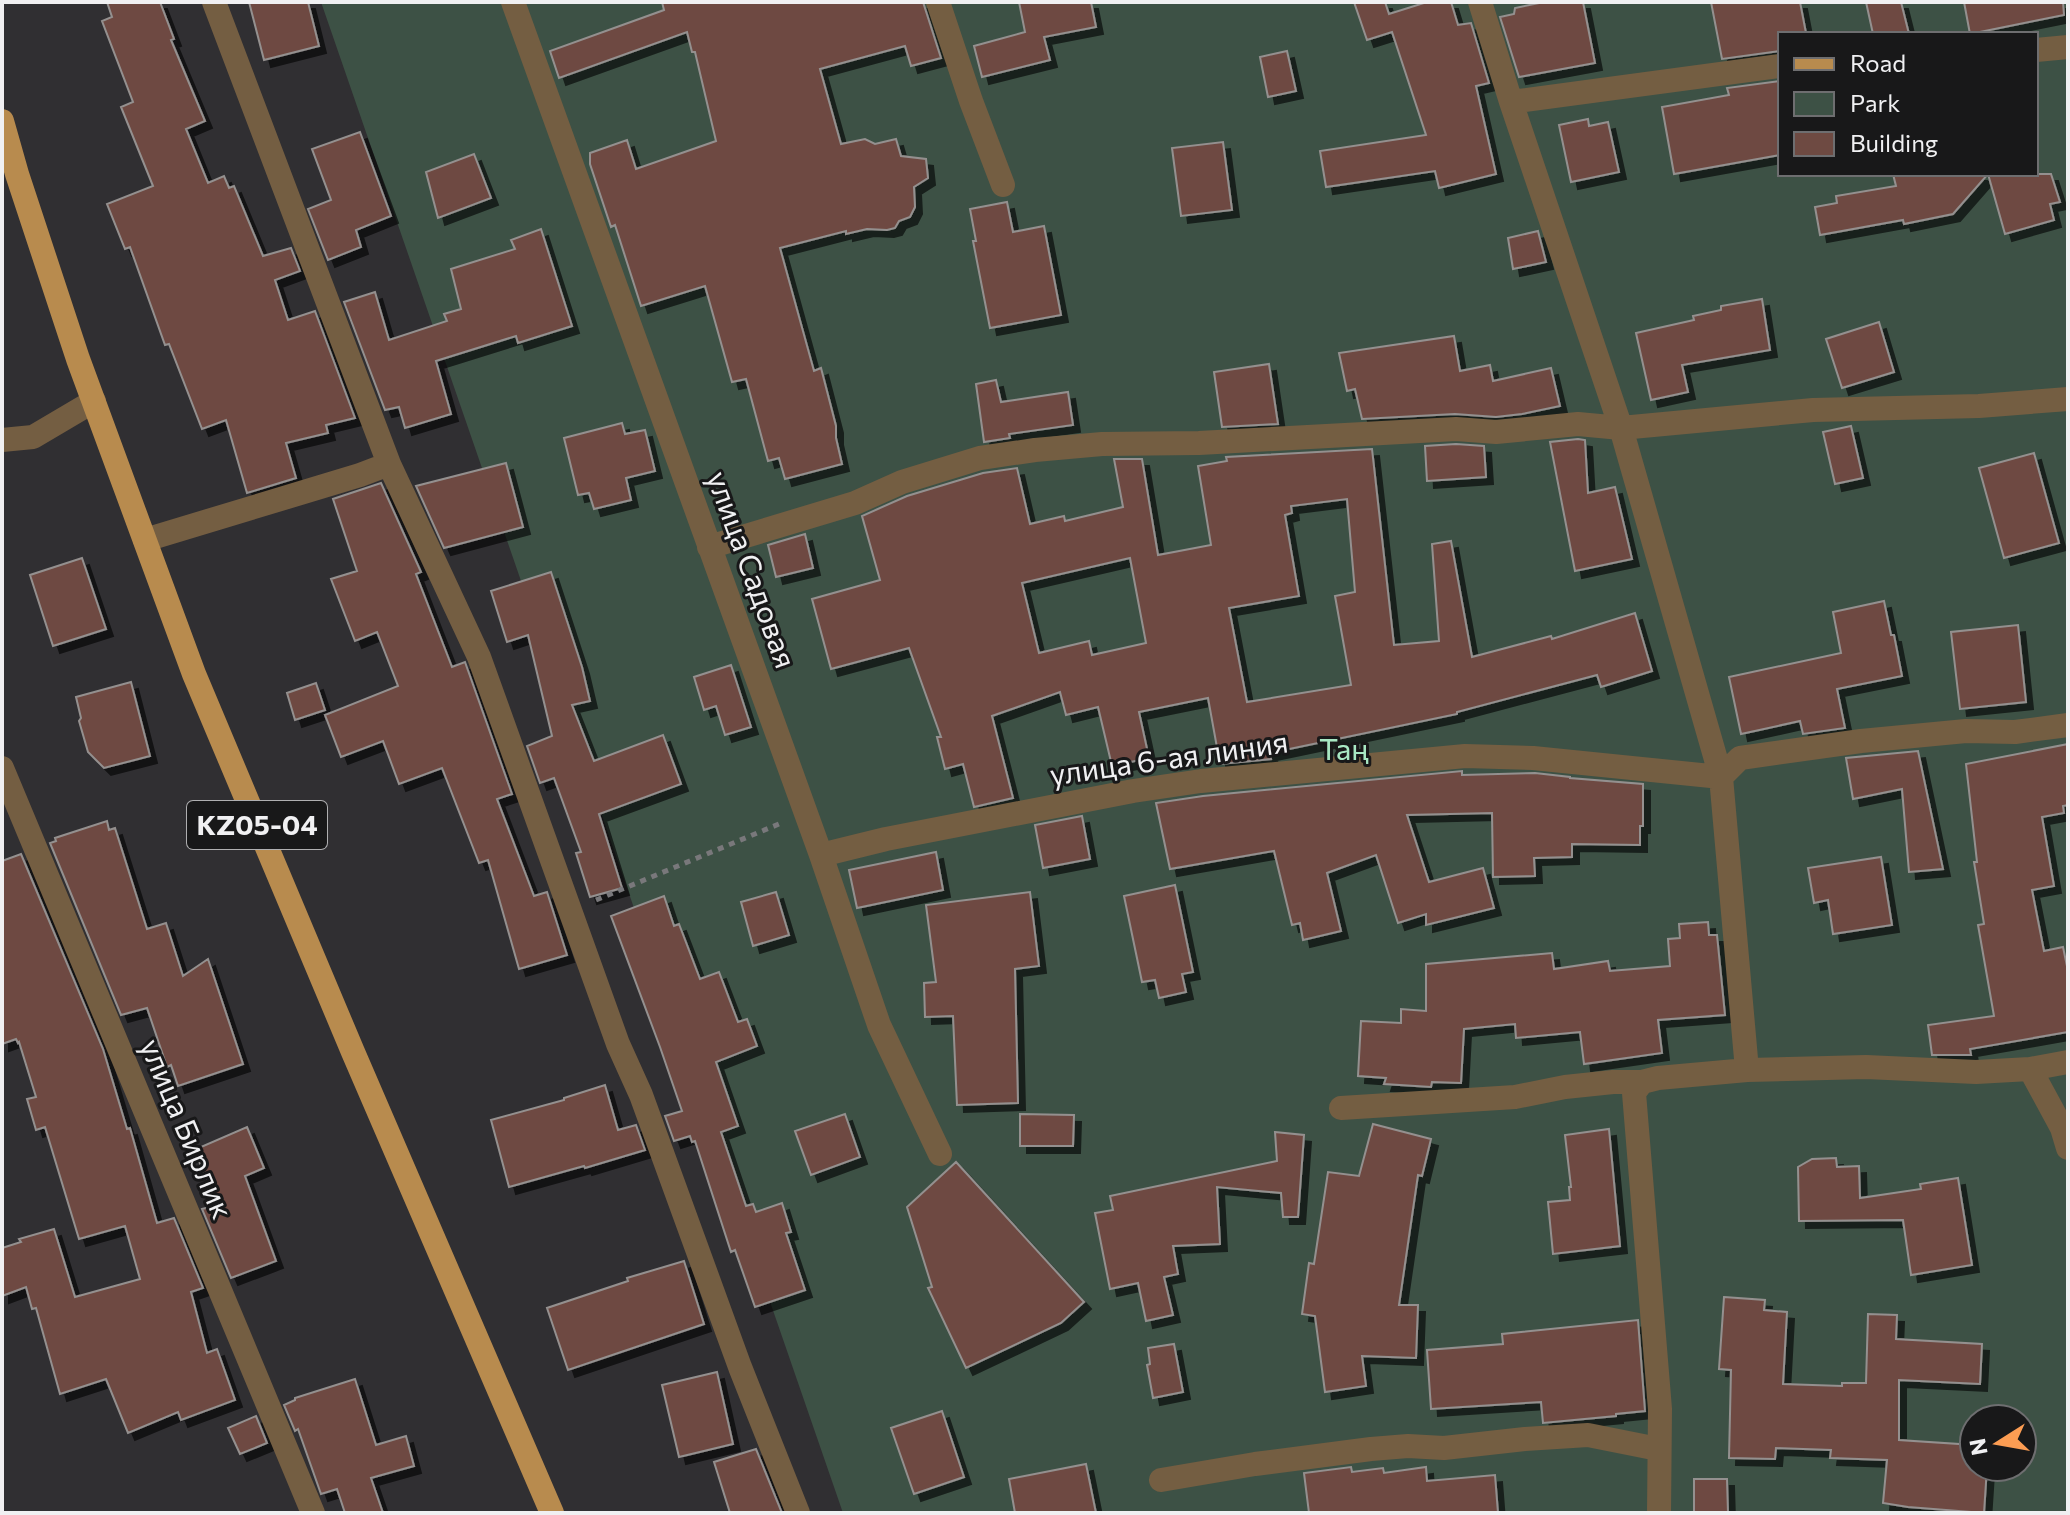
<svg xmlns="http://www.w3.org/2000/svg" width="2070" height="1515" font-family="Commissioner,sans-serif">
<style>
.green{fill:#3d5145;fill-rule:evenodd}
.building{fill:#6e4a42;stroke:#94908f;stroke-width:2;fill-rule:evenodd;filter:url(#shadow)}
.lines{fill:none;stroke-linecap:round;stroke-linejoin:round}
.path{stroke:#79787b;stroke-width:5;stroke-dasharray:6 6;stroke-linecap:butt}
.minor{stroke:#745e42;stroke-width:24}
.major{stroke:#b88b4e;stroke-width:24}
.labels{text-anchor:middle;stroke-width:6;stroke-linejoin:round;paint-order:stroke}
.shield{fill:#181819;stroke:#afafb1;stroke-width:2}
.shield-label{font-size:28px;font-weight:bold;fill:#f0f0f2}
.street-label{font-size:30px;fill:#f0f0f2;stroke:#181819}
.park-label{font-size:30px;fill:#a8e8c3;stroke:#181819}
</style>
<defs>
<filter id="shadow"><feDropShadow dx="7" dy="7" stdDeviation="0" flood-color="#0009"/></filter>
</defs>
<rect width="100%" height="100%" fill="#302f32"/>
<path class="green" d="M321 2H2068V1513H843ZM1780 34H2036V174H1780ZM1974 1419H2022V1467H1974Z"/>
<path class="building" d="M107 2H160L174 39 171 40 205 121 186 129 208 183 224 176 229 188 234 186 263 256 291 248 300 271 275 280 288 320 315 311 355 418 326 425 328 433 286 443 296 478 247 493 226 420 202 429 169 344 165 345 130 247 125 249 107 204 153 186 121 107 133 102 102 21 112 17Z
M249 2H308L319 46 264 60Z
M662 2H923L941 58 911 66 905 46 820 69 841 144 865 139 875 144 896 139 901 156 926 159 928 178 914 187 915 207 910 217 899 221 895 228 887 230 867 229 846 234V231L780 248 814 371 821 368 836 426V438L842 464 785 479 779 458 768 461 746 379 732 382 705 286 641 306 615 225 611 227 590 164V153L627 140 636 169 716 141 695 52H692L687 32 559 78 550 51 664 10Z
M1019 2H1091L1096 27 1044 37 1050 60 982 77 974 46 1025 32Z
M1354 2H1385L1389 14 1427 2H1451L1458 25 1471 23 1489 83 1476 86 1496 174 1439 188 1435 171 1326 187 1320 151 1426 135 1392 32 1367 40Z
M1544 2H1583L1595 63 1519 77 1500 17 1514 14 1515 8Z
M1711 2H1800L1806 33 1780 34V51L1722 59Z
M1866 2H1901L1909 34H1873Z
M1964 2H2063L2064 15 1970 34Z
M1287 51 1296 91 1268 97 1260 57Z
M1780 81V155L1674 174 1662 107 1729 95 1727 88Z
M1588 119 1589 126 1608 122 1619 172 1571 182 1559 125Z
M360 132 391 216 356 230 361 247 328 260 308 209 331 200 312 149Z
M1223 142 1232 210 1181 216 1172 148Z
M474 154 491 198 438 218 426 172Z
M1893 174H2051L2060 202 2050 204 2054 220 2005 234 1988 174 1953 214 1904 224 1903 220 1820 235 1815 207 1837 203 1836 196 1896 186Z
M1007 202 1013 232 1044 226 1061 315 990 328 973 241H976L970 209Z
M541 229 572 326 518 343 516 336 436 361 451 414 405 428 399 407 385 410 344 302 375 292 389 340 447 321 444 314 461 309 451 269 515 249 511 240Z
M1538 231 1546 262 1513 269 1508 238Z
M1762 299 1770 350 1682 365 1688 392 1651 400 1636 333 1694 320 1693 316 1721 310V306Z
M1879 322 1894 372 1842 388 1826 339Z
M1454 336 1460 371 1490 365 1493 381 1551 368 1560 406 1522 414 1496 417 1455 414 1362 419 1355 389 1347 391 1339 353Z
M1269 364 1278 424 1222 427 1214 372Z
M996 380 1001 402 1068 392 1073 425 1009 434 1010 438 984 442 976 384Z
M622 423 625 434 645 430 655 471 626 478 631 500 594 509 589 493 578 495 564 438Z
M1851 426 1863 478 1835 484 1823 432Z
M1578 439 1585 440 1588 493 1615 487 1632 559 1575 571 1550 442Z
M1456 444 1484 446 1486 477 1427 481 1425 446Z
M1372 449 1394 645 1439 641 1432 544 1451 541 1472 657 1551 636 1552 639 1635 613 1652 671 1601 687 1597 675 1457 712V714L1270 753 1271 759 1220 764 1208 698 1139 712 1149 758 1112 766 1098 707 1066 715 1060 692 992 716 1013 798 974 807 963 764 945 769 937 737H941L909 648 831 669 812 599 880 580 862 516 907 496 983 473 1017 468 1030 524 1064 516 1065 521 1123 507 1114 459H1142L1158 555 1211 545 1198 466 1227 461 1226 457ZM1347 499 1355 592 1335 596 1351 685 1247 702 1229 608 1299 596 1285 515 1292 513 1291 506ZM1130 558 1146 643 1092 655 1089 641 1039 653 1022 583Z
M2034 453 2059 543 2004 558 1979 468Z
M506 463 523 527 444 548 416 486Z
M381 483 421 572 416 574 452 667 465 662 512 794 497 799 534 896 547 892 567 955 519 969 488 860 479 863 442 768 399 784 383 741 341 757 325 715 398 686 377 632 355 641 331 579 357 571 333 499Z
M805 534 813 568 776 577 768 545Z
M82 558 106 629 53 646 30 575Z
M551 572 582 667 590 701 572 705 594 761 663 735 681 784 599 814 622 888 590 897 576 853 581 852 554 778 540 783 527 746 552 736 528 635 507 642 491 591Z
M1884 601 1891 635H1894L1902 676 1837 689 1845 728 1803 734 1800 721 1741 734 1729 677 1841 653 1833 612Z
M2018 625 2026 702 1960 709 1951 632Z
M731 665 751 727 725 735 716 706 704 710 694 677Z
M131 682 150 756 104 768 88 752 79 721 81 718 76 697Z
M316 683 325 710 295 720 287 693Z
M2068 744V805L2063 806 2064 813 2042 817 2054 886 2032 890 2044 951 2063 947 2068 971V1032L1970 1049 1971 1055H1932L1928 1025 1994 1016 1978 925 1984 924 1974 862H1977L1966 764Z
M1918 751 1943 869 1909 872 1902 789 1853 799 1846 758Z
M1462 771V775L1535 773 1570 777V778L1643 784V826H1640V845L1572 844V857L1534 858 1535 876 1493 877 1492 813 1407 815 1429 882 1483 868 1494 908 1426 925V914L1398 923 1376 855 1327 873 1341 931 1303 940 1300 923 1292 925 1274 851 1170 869 1156 803 1203 796Z
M1082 816 1090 859 1043 868 1035 825Z
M107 821 109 830 115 828 147 929 166 923 183 976 208 959 243 1064 178 1086 171 1065 167 1067 147 1008 121 1015 50 843 56 841 55 838Z
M936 852 943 890 857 908 849 870Z
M21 854 103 1049 127 1129 130 1128 157 1223 174 1218 203 1288 191 1292 207 1353 217 1349 235 1400 181 1420 178 1412 128 1433 106 1379 60 1394 36 1308 32 1309 26 1287 2 1296V1248L21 1242 19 1239 54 1229 75 1297 140 1279 125 1226 79 1239 45 1127 36 1130 27 1099 36 1097 19 1042 18 1043 16 1039 2 1044V861Z
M1881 857 1892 925 1833 934 1828 900 1814 903 1808 868Z
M1175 885 1193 972 1182 974 1186 992 1159 998 1155 980 1142 982 1124 896Z
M776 892 789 935 753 946 741 902Z
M1030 892 1039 966 1015 969 1018 1103 957 1105 953 1016 925 1017 924 983 936 982 926 905Z
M664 896 674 926 679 924 700 979 719 972 738 1022 747 1019 757 1046 716 1062 738 1126 721 1132 746 1206 753 1204 756 1212 782 1203 791 1232 786 1233 805 1290 755 1307 735 1250 731 1252 695 1141 692 1142 690 1136 674 1141 665 1116 682 1111 660 1047 611 916Z
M1708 922 1709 935H1717L1725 1015 1658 1020 1662 1053 1584 1064 1580 1032 1516 1038 1515 1024 1464 1029 1461 1083 1432 1082 1431 1087 1384 1084 1386 1078 1358 1076 1361 1021 1401 1023V1009L1426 1011V964L1552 953 1554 969 1608 961 1610 971 1670 966 1668 939 1680 938 1679 924Z
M605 1085 618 1130 636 1125 645 1150 585 1168 584 1166 509 1187 491 1120 564 1100V1098Z
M845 1114 860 1157 811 1175 795 1131Z
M1020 1114 1074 1115 1073 1146H1020Z
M1373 1124 1431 1139 1422 1176 1418 1175 1399 1305H1418L1416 1358 1362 1356 1366 1386 1325 1392 1315 1316 1302 1314 1309 1263 1314 1264 1328 1172 1359 1176Z
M247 1127 264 1168 245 1176 276 1261 231 1278 202 1209 210 1207 209 1203 216 1200 194 1150Z
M1609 1129 1620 1246 1553 1254 1548 1202 1570 1200 1569 1187H1571L1565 1135Z
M1275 1132 1304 1135 1298 1217H1283L1281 1193 1217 1187 1220 1244 1173 1246 1178 1274 1164 1277 1173 1315 1146 1321 1138 1283 1110 1289 1095 1213 1113 1210 1110 1196 1277 1161Z
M1836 1158 1837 1167 1859 1166 1860 1198 1921 1189 1920 1184 1958 1178 1972 1265 1911 1275 1903 1220 1799 1221 1798 1167 1812 1159Z
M956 1162 1084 1302 1061 1323 966 1368 928 1288 932 1287 907 1207Z
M684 1261 704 1324 568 1370 547 1308 628 1281 627 1278Z
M1724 1297 1765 1300 1764 1310 1787 1312 1783 1384 1842 1386V1383H1866L1868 1314 1897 1315 1896 1339 1982 1344 1980 1384 1899 1380V1440L1974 1445V1467H1987L1984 1513 1908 1507 1883 1503 1887 1460 1830 1458 1831 1450 1776 1448 1775 1459 1729 1458 1731 1370 1719 1369Z
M1638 1320 1645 1411 1616 1414V1416L1543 1423 1541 1402 1431 1409 1427 1350 1503 1344 1502 1334Z
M1174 1344 1183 1392 1153 1398 1147 1365 1150 1364 1148 1348Z
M717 1372 733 1444 679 1457 662 1385Z
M355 1379 376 1445 406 1436 414 1466 371 1478 383 1513H345L337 1489 321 1494 298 1429 295 1431 284 1405 295 1400V1398Z
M942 1411 964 1477 914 1494 891 1428Z
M256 1416 267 1443 240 1454 228 1428Z
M756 1449 782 1513H730L714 1462Z
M1086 1464 1096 1513H1015L1009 1479Z
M1351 1467 1352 1472 1383 1468 1384 1473 1426 1467 1427 1481 1495 1475 1498 1513H1309L1304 1473Z
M1694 1479H1727L1728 1513H1694Z"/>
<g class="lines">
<path class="path" d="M596 900 779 824"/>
<path class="minor" d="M214 2 389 464 479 657 618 1044 641 1095 740 1367 798 1513
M513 2 821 855 879 1025 940 1154
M938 2 971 101 1003 185
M1480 2 1511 102 1621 428 1721 777 1740 758 1861 741 1966 731 2015 732 2068 725
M2036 50 2068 47
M1511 102 1780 66
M2 440 33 437 94 401
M145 540 360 475 389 464
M709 547 855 503 902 482 980 458 1035 450 1102 444 1199 443 1456 429 1496 432 1578 424 1621 428 1813 410 1979 406 2068 399
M2 768 313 1513
M821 855 886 839 1133 791 1201 781 1465 756 1533 758 1721 777 1747 1070 1658 1078 1642 1082 1634 1093 1660 1409 1659 1513
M2030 1069 2062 1128 2068 1148
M1747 1070 1866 1067 1976 1072 2030 1069 2068 1062
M1341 1108 1515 1097 1565 1087 1613 1082H1642
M1161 1480 1255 1464 1371 1449 1408 1446 1444 1448 1525 1439 1588 1435 1658 1449"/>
<path class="major" d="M2 121 17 174 78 359 194 674 353 1052 552 1513"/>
</g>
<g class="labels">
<rect class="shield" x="187" y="801" width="140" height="48" rx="6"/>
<g class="shield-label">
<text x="257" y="835">KZ05-04</text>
</g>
<g class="street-label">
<text transform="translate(751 570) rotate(70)" y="10">улица Садовая</text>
<text transform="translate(1169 759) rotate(-8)" y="10">улица 6-ая линия</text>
<text transform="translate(186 1129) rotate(67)" y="10">улица Бирлик</text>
</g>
<g class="park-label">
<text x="1344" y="760">Таң</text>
</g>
</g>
<rect width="2070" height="1515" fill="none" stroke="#f0f0f2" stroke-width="8"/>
<rect x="1778" y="32" width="260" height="144" fill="#181819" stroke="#6e6e70" stroke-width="2"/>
<rect x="1794" y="58" width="40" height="12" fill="#b88b4e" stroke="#6e6e70" stroke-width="2"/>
<text x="1850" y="72" font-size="24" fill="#f0f0f2">Road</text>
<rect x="1794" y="92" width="40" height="24" fill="#3d5145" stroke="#6e6e70" stroke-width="2"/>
<text x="1850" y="112" font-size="24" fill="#f0f0f2">Park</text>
<rect x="1794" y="132" width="40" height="24" fill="#6e4a42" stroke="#6e6e70" stroke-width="2"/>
<text x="1850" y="152" font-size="24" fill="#f0f0f2">Building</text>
<g transform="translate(1998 1443) rotate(259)"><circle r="38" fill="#181819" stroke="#6e6e70" stroke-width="2"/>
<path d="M0-6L14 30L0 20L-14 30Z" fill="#fc9d53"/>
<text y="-12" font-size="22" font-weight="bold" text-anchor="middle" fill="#f0f0f2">N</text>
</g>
</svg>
